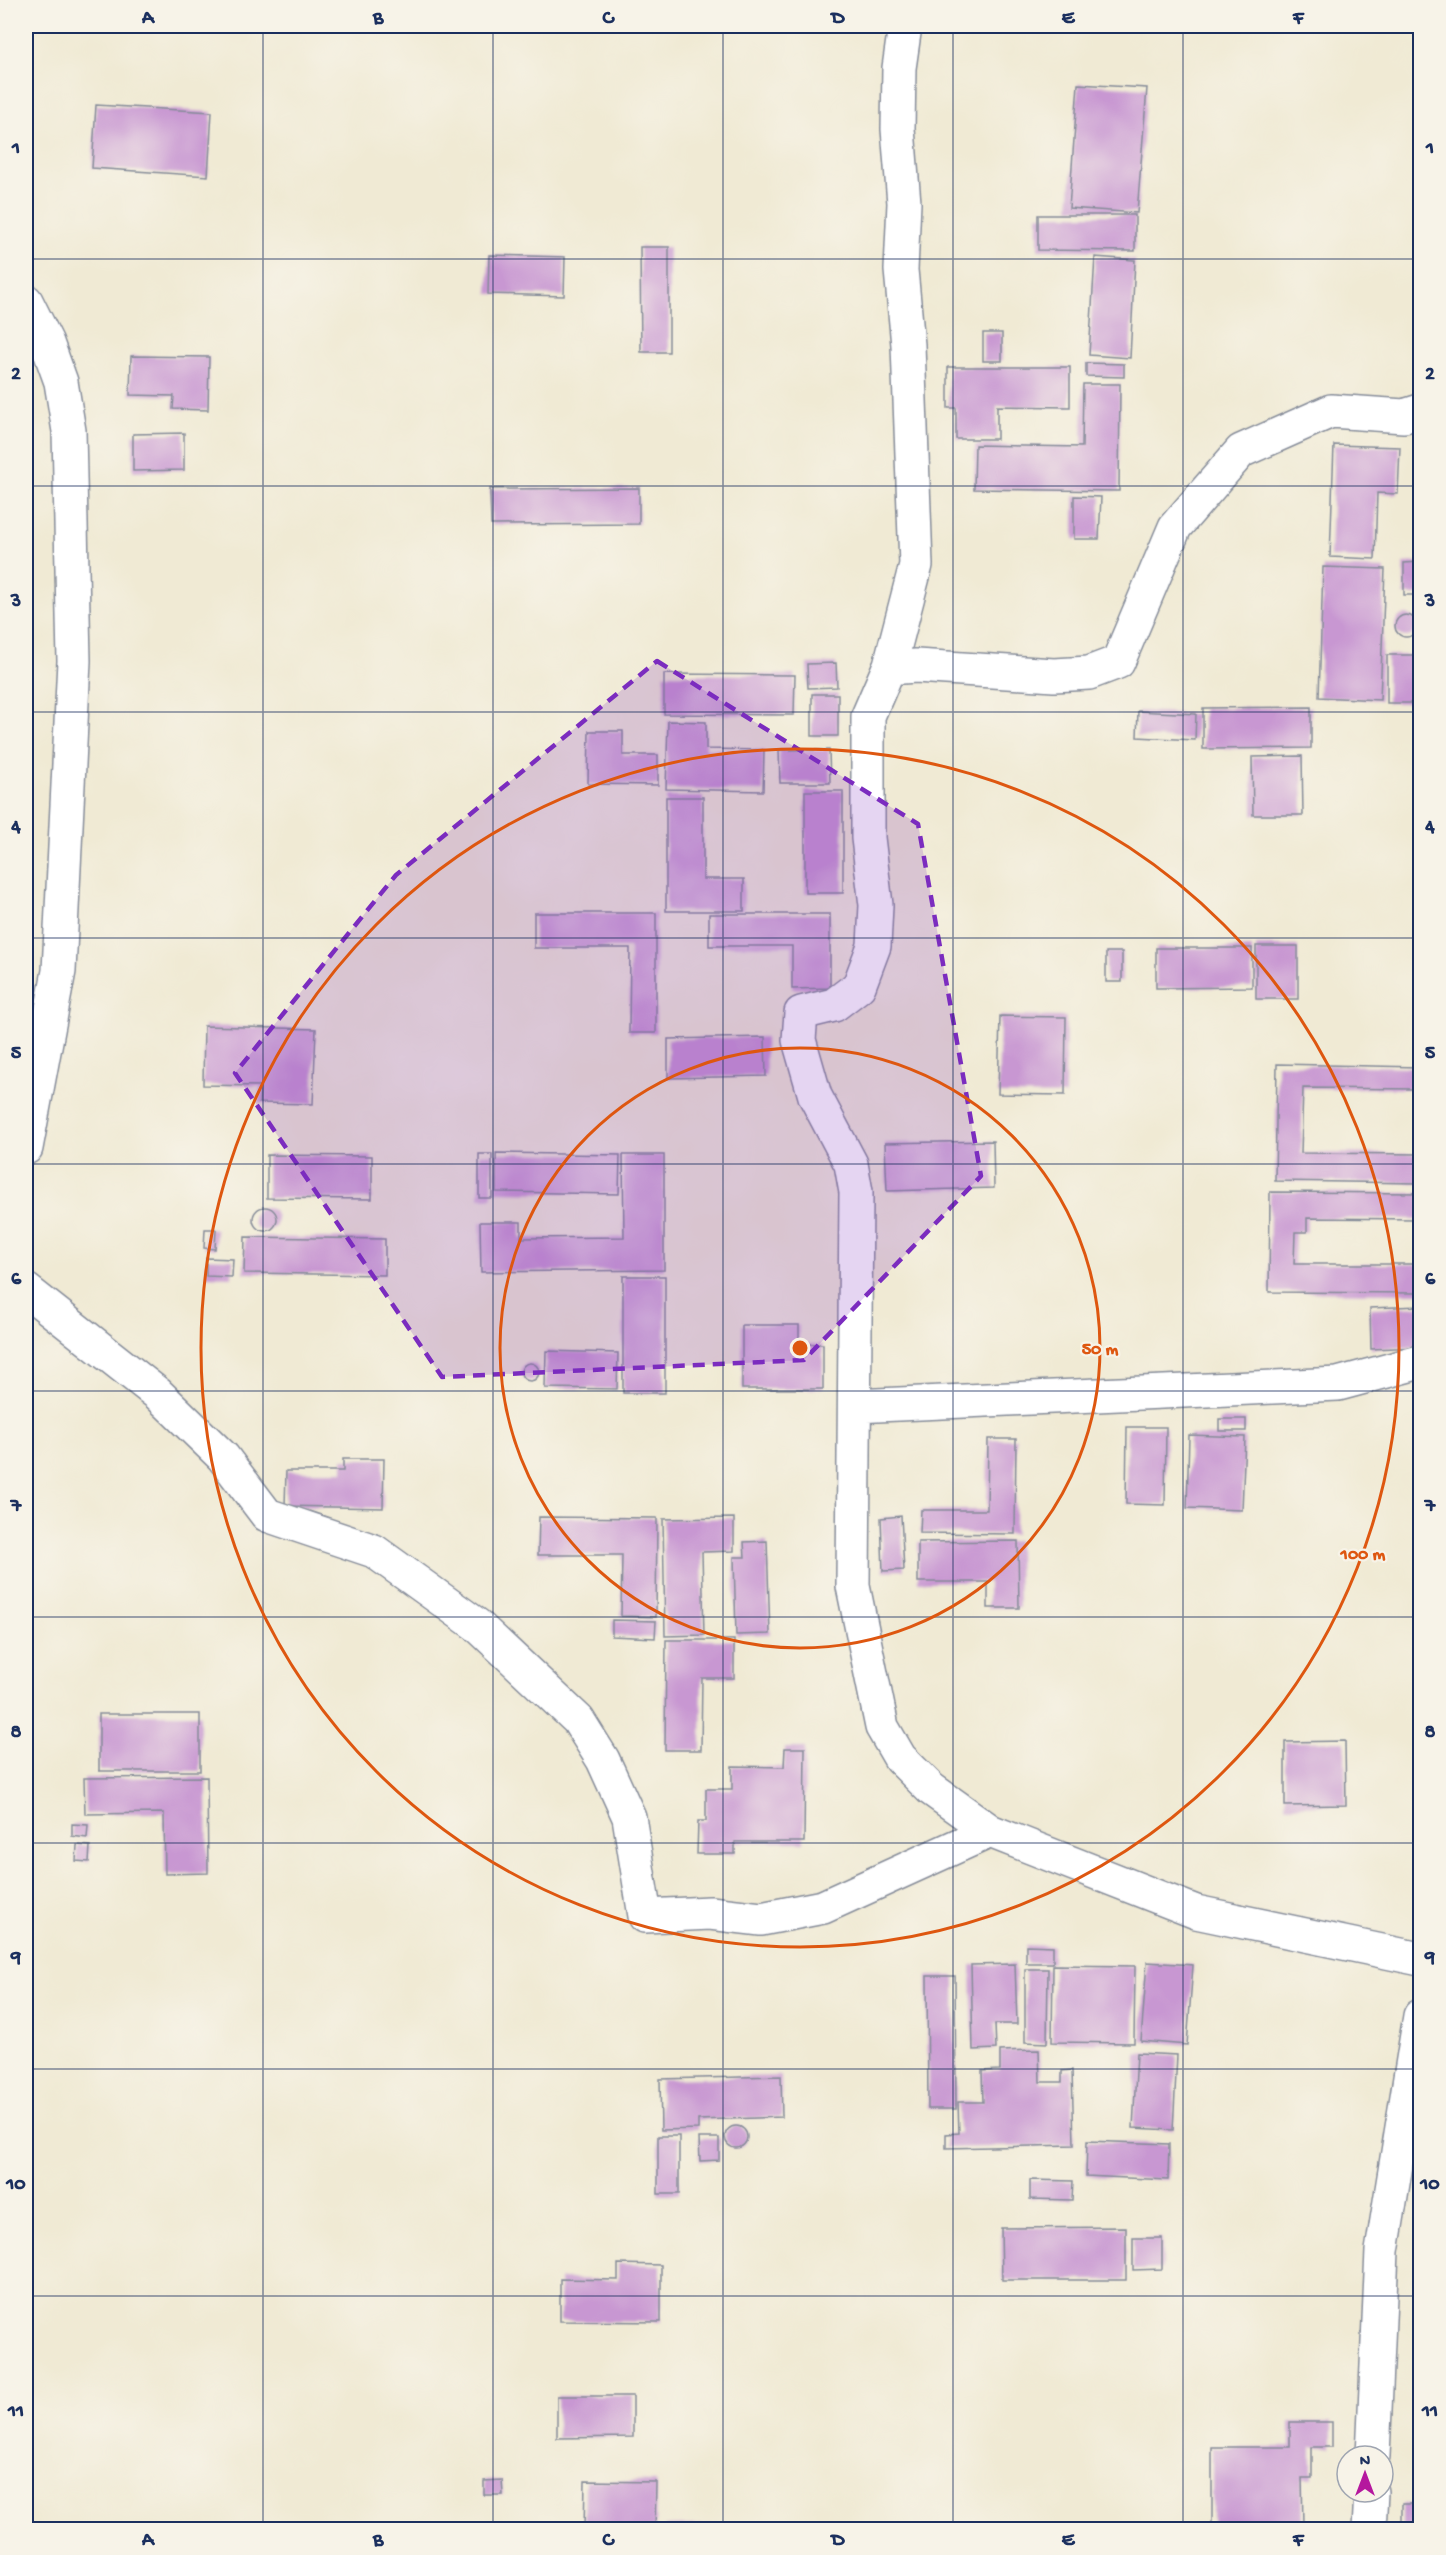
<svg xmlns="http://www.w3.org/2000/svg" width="1446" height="2555" font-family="'Gochi Hand',sans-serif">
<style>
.building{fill:#c897d2}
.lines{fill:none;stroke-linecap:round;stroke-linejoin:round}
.minor-casing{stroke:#868c99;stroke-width:36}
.minor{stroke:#fff;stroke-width:33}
.marked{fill:#7b2cbf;fill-opacity:0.2;stroke:#7b2cbf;stroke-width:4.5;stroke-dasharray:12 8;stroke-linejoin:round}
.grid{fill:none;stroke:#1b2f5e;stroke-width:1.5;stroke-opacity:0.55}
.ring{fill:none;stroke:#de5710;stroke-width:3}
.centre{fill:#de5710;stroke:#f7f3e8;stroke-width:3}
.ring-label{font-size:18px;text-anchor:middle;font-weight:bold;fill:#de5710;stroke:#f7f3e8;stroke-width:4.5;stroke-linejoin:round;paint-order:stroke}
.neatline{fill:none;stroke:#1b2f5e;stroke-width:2}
.grid-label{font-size:20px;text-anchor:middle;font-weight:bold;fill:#1b2f5e}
</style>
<rect width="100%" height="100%" fill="#f7f3e8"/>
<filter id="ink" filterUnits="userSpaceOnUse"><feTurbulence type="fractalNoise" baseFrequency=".0167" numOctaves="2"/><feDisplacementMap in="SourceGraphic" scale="12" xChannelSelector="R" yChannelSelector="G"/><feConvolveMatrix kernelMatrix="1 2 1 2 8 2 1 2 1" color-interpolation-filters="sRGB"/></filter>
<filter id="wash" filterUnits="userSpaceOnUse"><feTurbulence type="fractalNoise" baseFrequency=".008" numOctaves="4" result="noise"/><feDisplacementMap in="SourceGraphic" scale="24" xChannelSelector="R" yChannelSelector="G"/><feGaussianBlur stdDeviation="1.35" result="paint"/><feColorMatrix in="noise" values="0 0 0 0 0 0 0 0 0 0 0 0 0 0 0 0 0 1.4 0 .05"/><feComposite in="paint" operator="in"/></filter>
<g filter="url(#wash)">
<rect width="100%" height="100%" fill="#f0ead4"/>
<g id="blocks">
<path class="building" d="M1078 84 1147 88 1137 213 1069 208Z
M96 105 212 112 208 176 92 168Z
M1038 215H1135V251L1038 250Z
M640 247H669V352H641Z
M489 255 565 257 564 296 488 294Z
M1095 257 1135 260 1130 358 1089 355Z
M983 333H1002V361H983Z
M131 356 209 357 208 410 173 409 174 396 130 395Z
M1086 363 1124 364V377L1086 376Z
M948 367H1070V407L997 406V439H956V408H948Z
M1083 384H1120L1119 491 974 489 975 445 1082 447Z
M184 433V470L133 471V434Z
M1334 445 1400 447 1398 494 1377 493 1375 559 1330 557Z
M639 488V524L491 525 490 489Z
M1074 496 1101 497 1099 539H1074Z
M1420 562V595H1404V563Z
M1323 567 1385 569 1380 700 1319 697Z
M1395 626a11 11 0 1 1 22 0a11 11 0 1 1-22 0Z
M1387 655H1420V703H1387Z
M836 663 837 687 808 688 807 664Z
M664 674 795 675 794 715 664 714Z
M812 694H838V736H812Z
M1311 707V748L1203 749V708Z
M1138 711 1196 714 1195 740 1137 737Z
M668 721 706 722V749L764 750 763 791 666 789Z
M589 731H623V755H658V785L588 784Z
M779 750H829L830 783H780Z
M1302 756 1303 815H1253L1252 757Z
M805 791H843V893H805Z
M666 797H703V879H744V911H666Z
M534 913H656V1033H629L630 948H534Z
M709 914H830V988L792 989V946H709Z
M1256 946H1298V999H1256Z
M1156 948H1252V987L1156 988Z
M1106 952H1122V982H1106Z
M1000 1016 1066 1017 1065 1095 998 1094Z
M204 1026 316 1029 313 1104 259 1103 260 1086 203 1085Z
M765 1037 766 1076 668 1078V1039Z
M1277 1064 1420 1067V1089L1303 1088 1301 1153 1420 1154V1183L1275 1181Z
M993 1141 994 1188 887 1191 885 1143Z
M496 1153 620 1155 619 1194 496 1192Z
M479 1154H492V1198H479Z
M267 1155 372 1156V1199L267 1198Z
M623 1155H664V1270L481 1272 480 1222H521V1238L624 1237Z
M1270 1192 1420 1193V1241H1418V1219L1307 1218V1232H1295L1294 1264H1420V1293L1269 1292Z
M253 1219a12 12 0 1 1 24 0a12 12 0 1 1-24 0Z
M205 1229H216L215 1249 204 1248Z
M245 1237 385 1239V1275L244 1273Z
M206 1258 233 1259 232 1277 206 1276Z
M623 1276H665V1393H623Z
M1420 1306V1347L1371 1349 1370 1308Z
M742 1325H799V1344H823V1389H742Z
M546 1351 618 1353 617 1389 545 1388Z
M521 1372a9 9 0 1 1 18 0a9 9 0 1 1-18 0Z
M1219 1419H1246V1431H1219Z
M1127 1427H1166L1165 1505 1126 1504Z
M1189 1435 1245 1437 1242 1510 1187 1508Z
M988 1439H1016L1015 1534 920 1533 921 1510H987Z
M343 1459H384L383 1508 285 1506 286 1471H343Z
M901 1516 904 1570 883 1571 881 1518Z
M539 1517 657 1518 656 1617 621 1616 622 1555H538Z
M734 1518V1551L702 1552 704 1635 665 1636 663 1519Z
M767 1541 770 1634 736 1635 734 1557H745L744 1542Z
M1018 1541 1019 1608H988V1582H918V1542Z
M612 1620 656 1621 655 1638 612 1636Z
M666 1640H734V1678H702L701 1750H665Z
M99 1714H200V1771H99Z
M1345 1741 1346 1805 1285 1806V1742Z
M785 1748H805L804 1842H735V1854H697L698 1821H706V1789H732V1766L784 1767Z
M207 1777 208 1873 165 1874 164 1813 85 1814 84 1778Z
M72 1824 88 1825 87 1838 72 1836Z
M77 1845 90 1846 89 1862 76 1861Z
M1026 1945 1053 1946V1963H1026Z
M1147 1962 1193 1965 1187 2045 1141 2041Z
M1015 1964 1017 2024H995L996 2049 973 2050 971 1965Z
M1053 1965 1135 1966 1134 2043 1052 2042Z
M1025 1969H1048L1047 2043 1025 2042Z
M927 1976H955L956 2109H928Z
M1039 2050 1040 2082H1062V2071L1072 2070 1074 2145 946 2148V2134L959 2133 958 2102H983L982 2071 1000 2070V2051Z
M1137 2053 1177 2055 1173 2130 1133 2128Z
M781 2076 782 2117 698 2120V2129L661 2130 660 2079Z
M725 2137a11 11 0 1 1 22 0a11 11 0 1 1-22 0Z
M658 2136H679V2194H658Z
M699 2138H719V2160L700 2161Z
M1087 2141 1169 2144 1168 2180 1086 2176Z
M1030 2180 1073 2181 1072 2200 1030 2199Z
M1126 2227V2280H1002L1001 2228Z
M1133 2238H1162V2269L1133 2270Z
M618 2264 661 2265V2322L560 2321V2279L618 2280Z
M557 2396H633V2437L557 2438Z
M1290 2422H1332V2447H1312V2478H1302L1303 2524H1212V2447H1290Z
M502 2480 503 2495H484V2481Z
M585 2481 656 2482 655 2530H584Z
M1402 2504H1416L1415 2530H1402Z
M761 2523V2530H665V2526Z"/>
</g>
</g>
<g filter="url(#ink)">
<use href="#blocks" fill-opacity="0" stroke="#868c99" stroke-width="1.5"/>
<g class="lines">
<defs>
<path id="minor" d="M26 301 47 343 61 382 69 431 74 661 59 971 26 1148
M1420 411 1404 416 1331 411 1241 451 1175 527 1118 662 1089 673 1054 675 916 666 902 667 890 665 868 716V838L876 905 874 946 859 986 834 1005 801 1013 799 1040 815 1096 851 1164 856 1192 853 1586 882 1727 900 1758 931 1789 990 1831 1196 1912 1420 1959
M890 665 916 565 908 345 901 270 904 203 898 129 899 68 905 26
M26 1290 158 1394 223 1457 267 1515 374 1551 477 1625 578 1720 603 1760 629 1817 645 1916 710 1913 761 1919 823 1907 990 1831
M855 1406 1338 1384 1420 1362
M1373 2456 1382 2251 1420 2016
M1369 2530 1371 2492"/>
</defs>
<use href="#minor" class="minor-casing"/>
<use href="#minor" class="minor"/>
</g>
</g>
<path class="marked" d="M657 661 918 824 981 1176 804 1360 442 1377 235 1073 396 875Z"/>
<path class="grid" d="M263 26V2530M493 26V2530M723 26V2530M953 26V2530M1183 26V2530M26 259H1420M26 486H1420M26 712H1420M26 938H1420M26 1164H1420M26 1391H1420M26 1617H1420M26 1843H1420M26 2069H1420M26 2296H1420"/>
<g class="ring">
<circle cx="800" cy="1348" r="300"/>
<circle cx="800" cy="1348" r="599"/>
</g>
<circle cx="800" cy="1348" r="9" class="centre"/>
<g class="ring-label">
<text x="1100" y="1354">50 m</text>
<text x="1363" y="1559">100 m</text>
</g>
<rect width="1446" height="2555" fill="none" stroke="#f7f3e8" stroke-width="66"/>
<g transform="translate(1365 2474)"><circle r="28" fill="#f7f3e8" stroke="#9fa5b1" stroke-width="1.5"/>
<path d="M0-4.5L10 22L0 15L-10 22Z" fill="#b5179e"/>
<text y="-9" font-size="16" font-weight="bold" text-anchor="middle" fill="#1b2f5e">N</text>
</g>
<rect x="33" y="33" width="1380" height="2489" class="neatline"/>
<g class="grid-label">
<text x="148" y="23">A</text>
<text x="378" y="23">B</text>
<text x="608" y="23">C</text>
<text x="838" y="23">D</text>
<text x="1068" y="23">E</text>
<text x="1298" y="23">F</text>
<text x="16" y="153">1</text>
<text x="1430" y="153">1</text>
<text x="16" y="379">2</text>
<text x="1430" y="379">2</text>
<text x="16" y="606">3</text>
<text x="1430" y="606">3</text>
<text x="16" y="832">4</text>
<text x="1430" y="832">4</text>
<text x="16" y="1058">5</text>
<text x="1430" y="1058">5</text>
<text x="16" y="1284">6</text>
<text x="1430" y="1284">6</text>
<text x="16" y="1511">7</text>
<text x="1430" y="1511">7</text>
<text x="16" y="1737">8</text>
<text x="1430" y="1737">8</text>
<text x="16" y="1963">9</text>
<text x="1430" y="1963">9</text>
<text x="16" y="2189">10</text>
<text x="1430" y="2189">10</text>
<text x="16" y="2416">11</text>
<text x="1430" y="2416">11</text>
<text x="148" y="2545">A</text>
<text x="378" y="2545">B</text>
<text x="608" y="2545">C</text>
<text x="838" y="2545">D</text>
<text x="1068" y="2545">E</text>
<text x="1298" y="2545">F</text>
</g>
</svg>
